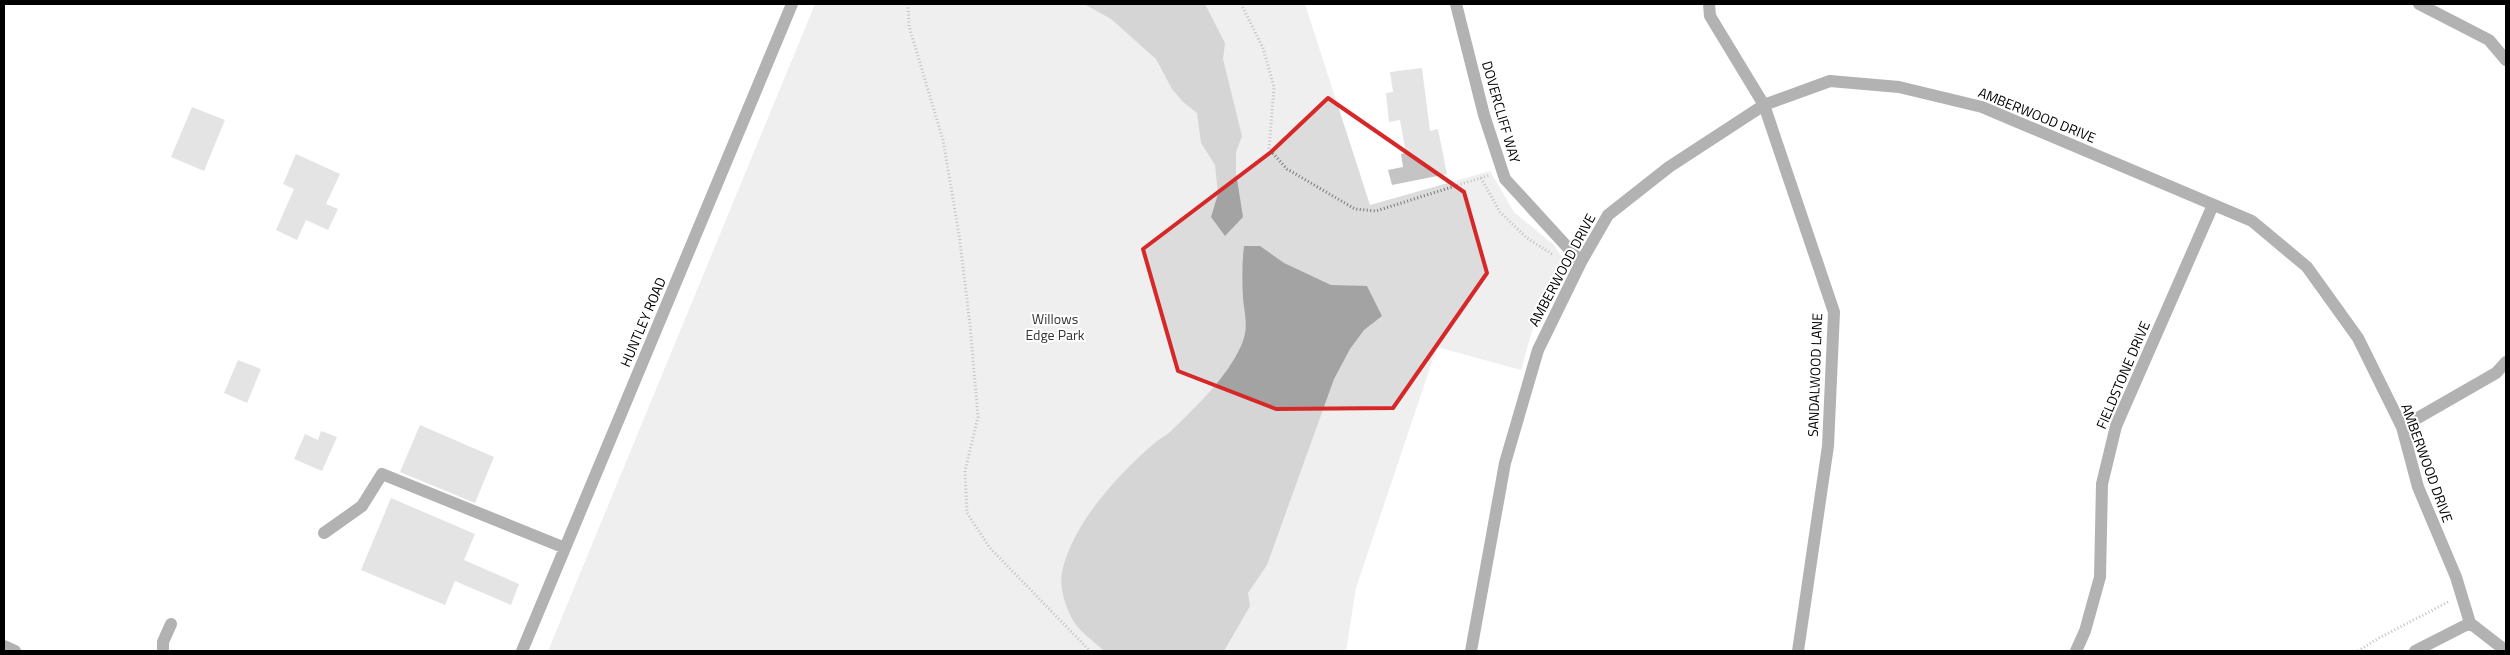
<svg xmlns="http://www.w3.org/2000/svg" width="2510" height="655" font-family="'Titillium Web',sans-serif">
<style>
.green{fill:#dcdcdc}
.water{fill:#a3a3a3}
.building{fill:#c4c4c4}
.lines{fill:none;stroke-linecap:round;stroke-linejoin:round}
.path{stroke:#777;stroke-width:3;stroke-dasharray:1 2.5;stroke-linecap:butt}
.minor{stroke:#555;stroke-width:12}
.marked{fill:none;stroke:#d62828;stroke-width:4;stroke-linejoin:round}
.labels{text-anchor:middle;stroke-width:4;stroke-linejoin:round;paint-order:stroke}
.street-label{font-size:14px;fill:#000;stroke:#fff}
.park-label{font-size:14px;fill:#333;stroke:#fff}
</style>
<rect width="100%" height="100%" fill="#fff"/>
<path class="green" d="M815 4H1305L1370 205 1490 171 1514 212 1554 245 1562 257 1561 265 1537 313 1521 370 1437 347 1356 588 1346 651H548Z"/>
<path class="water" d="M1084 4H1205L1225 43 1223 59 1242 136 1236 152V173L1243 217 1225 236 1211 217 1218 194 1215 165 1201 143 1197 113 1182 101 1172 89 1156 59 1111 19Z
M1244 246H1260L1284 263 1331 285 1367 286 1382 316 1364 330 1350 349 1334 379 1267 565 1248 593 1250 606 1224 651H1104C1095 642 1081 633 1074 622 1065 607 1058 585 1063 568 1074 522 1120 472 1156 442 1162 437 1169 434 1174 428 1198 405 1227 377 1241 346 1249 328 1245 317 1243 298 1242 281 1242 263 1244 246Z"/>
<path class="building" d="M1422 68 1430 131 1438 129 1447 174 1392 185 1388 170 1403 167 1401 154 1406 153 1400 120 1389 122 1386 93 1393 92 1390 72Z
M192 107 225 120 204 171 171 157Z
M296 154 340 174 326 204 338 209 328 230 306 220 297 240 276 230 294 189 283 184Z
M238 360 261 369 247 403 224 393Z
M420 425 494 457 475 503 400 472Z
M321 431 337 437 322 471 294 459 305 434 318 440Z
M391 498 475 534 464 560 519 584 511 605 455 581 445 605 361 570Z"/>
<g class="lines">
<path class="path" d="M908 4 909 26 943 140 959 234 970 325 978 417 965 471 967 513 990 548 1090 651
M1241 4 1263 48 1274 87 1269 149 1287 169 1355 209 1376 211 1490 175
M1481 178 1500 212 1527 238 1552 254
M2358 651 2379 638 2450 601"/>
<path class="minor" d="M1456 4 1484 115 1505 179 1581 262
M1709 4 1710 16 1764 105 1834 312 1828 446 1798 651
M2419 4 2489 40 2506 60
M2402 427 2496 373 2506 362
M324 533 362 506 382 474 565 548
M4 646 15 651
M163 651V642L171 624
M522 651 792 4
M1471 651 1505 463 1538 350 1581 262 1608 215 1669 167 1764 105 1830 81 1899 87 1982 107 2252 221 2307 267 2358 338 2402 427 2418 487 2456 577 2470 623 2506 651
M2076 651 2085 631 2100 577 2102 484 2116 426 2213 205
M2415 651 2470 623"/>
</g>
<path d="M0 0H2510V655H0ZM1328 98 1464 192 1487 273 1393 408 1276 409 1178 371 1143 249 1271 152Z" fill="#fff" fill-opacity=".55" fill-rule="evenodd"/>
<path class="marked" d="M1328 98 1464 192 1487 273 1393 408 1276 409 1178 371 1143 249 1271 152Z"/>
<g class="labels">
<g class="street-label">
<text transform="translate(1501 112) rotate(74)" y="5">DOVERCLIFF WAY</text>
<text transform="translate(2037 115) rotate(22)" y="5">AMBERWOOD DRIVE</text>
<text transform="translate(1562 270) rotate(-62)" y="5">AMBERWOOD DRIVE</text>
<text transform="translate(643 322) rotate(-67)" y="5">HUNTLEY ROAD</text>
<text transform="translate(1815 375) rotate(-88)" y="5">SANDALWOOD LANE</text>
<text transform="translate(2123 375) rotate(-67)" y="5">FIELDSTONE DRIVE</text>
<text transform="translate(2427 463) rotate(70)" y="5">AMBERWOOD DRIVE</text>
</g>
<g class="park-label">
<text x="1055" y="324">Willows<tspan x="1055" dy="16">Edge Park</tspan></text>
</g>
</g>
<rect width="2510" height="655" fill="none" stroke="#000000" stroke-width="10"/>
</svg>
